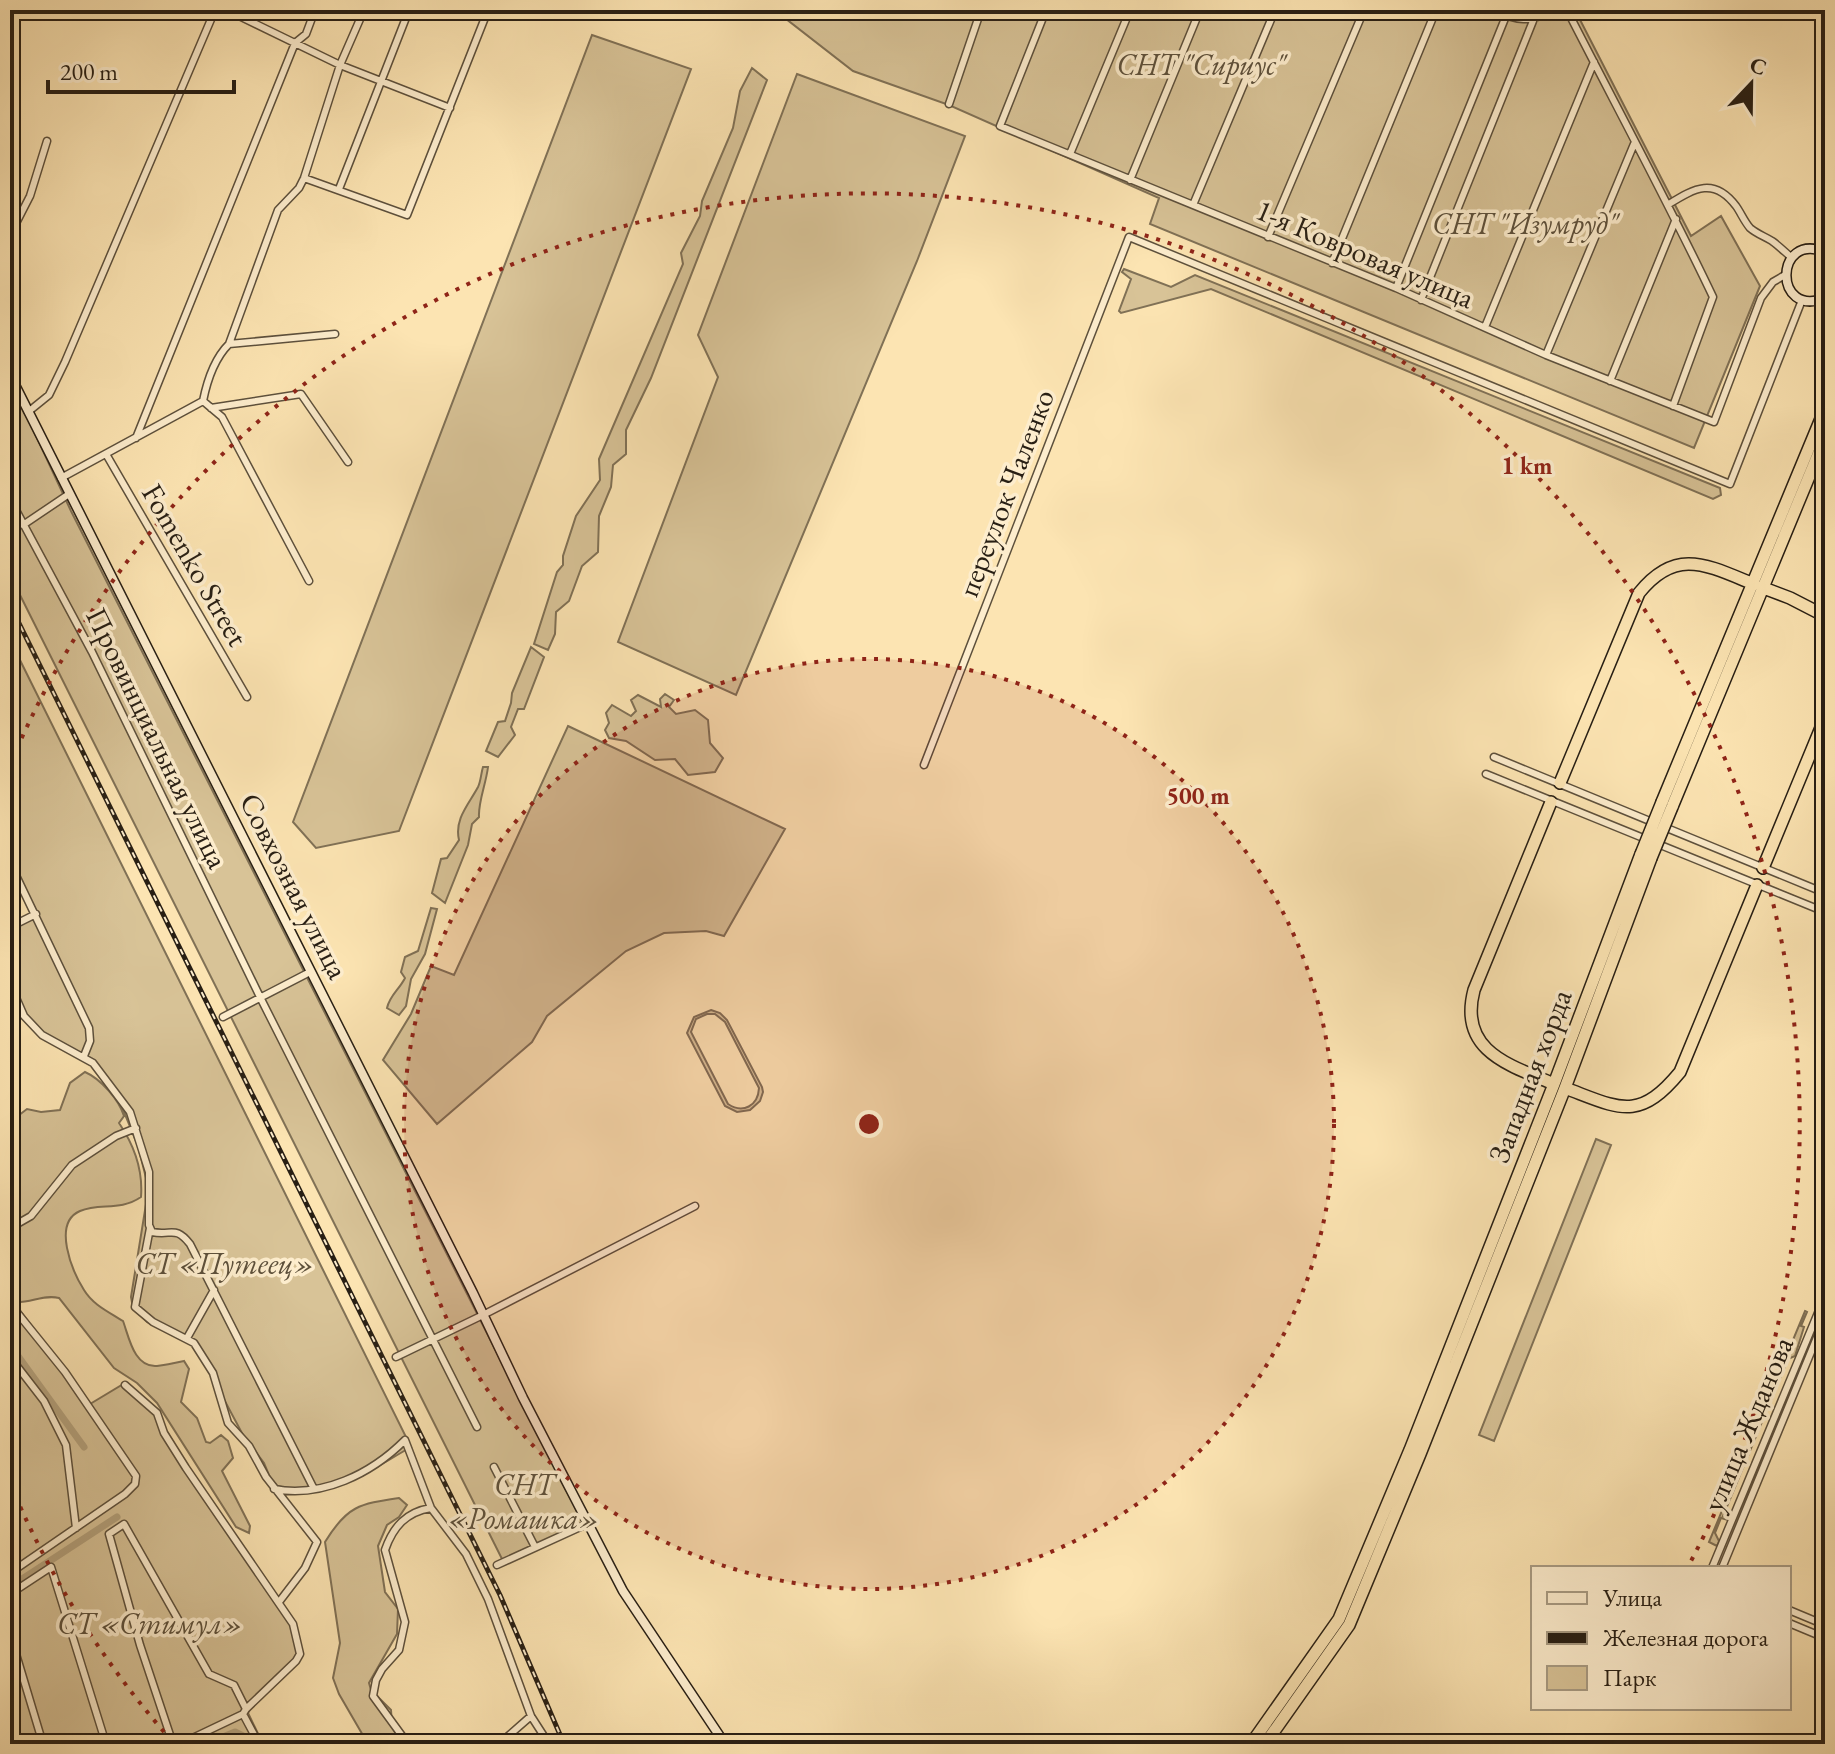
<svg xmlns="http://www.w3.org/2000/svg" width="1835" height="1754" font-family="'EB Garamond',serif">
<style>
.green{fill:#d8c397;stroke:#807156;stroke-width:2;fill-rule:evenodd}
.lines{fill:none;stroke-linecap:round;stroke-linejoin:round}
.canal{stroke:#b4a17c;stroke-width:7}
.street-casing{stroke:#5d503c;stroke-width:9}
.secondary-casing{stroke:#281f14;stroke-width:11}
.highway-casing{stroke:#281f14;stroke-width:14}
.street{stroke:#fdedcd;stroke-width:6}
.secondary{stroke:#fdedcd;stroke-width:8}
.highway{stroke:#fce4b2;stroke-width:11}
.rail-casing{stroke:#281f14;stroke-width:5}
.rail{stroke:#fdedcd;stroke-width:2;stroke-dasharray:6;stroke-linecap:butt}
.highway-bridge-casing{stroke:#281f14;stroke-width:14;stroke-linecap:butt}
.highway-bridge{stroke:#fce4b2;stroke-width:11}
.ring{fill:none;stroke:#8f2418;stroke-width:4;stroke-dasharray:4 8}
.labels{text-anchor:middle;stroke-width:7;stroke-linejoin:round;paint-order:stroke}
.park-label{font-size:30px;font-style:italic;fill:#5d503b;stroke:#fdedcd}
.street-label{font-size:30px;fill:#281f14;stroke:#fdedcd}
.centre{fill:#8f2418;stroke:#fdedcd;stroke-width:4}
.ring-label{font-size:24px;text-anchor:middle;font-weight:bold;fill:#8f2418;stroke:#fdedcd;stroke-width:7;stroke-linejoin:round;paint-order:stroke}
</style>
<rect width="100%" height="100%" fill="#fce4b2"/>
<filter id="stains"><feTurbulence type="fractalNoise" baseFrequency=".0025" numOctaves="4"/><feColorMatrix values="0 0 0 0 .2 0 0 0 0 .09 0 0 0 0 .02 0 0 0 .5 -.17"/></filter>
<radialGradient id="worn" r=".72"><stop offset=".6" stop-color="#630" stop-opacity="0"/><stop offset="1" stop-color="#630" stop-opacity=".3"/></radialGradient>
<path class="green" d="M761 10H978L946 104 853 71 786 19Z
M984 10H1575L1691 236 1721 216 1760 286 1694 448 1150 224 1159 198 951 106Z
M592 35 691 69 399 831 316 848 293 822Z
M752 68 767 80 651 378 626 430V454L613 465 611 487 599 516 598 552 582 566 569 601 556 612 555 634 548 650 534 644 557 572 563 565V556L576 516 600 480 599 459 683 264 681 253 700 216 702 201 733 128 740 91Z
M797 74 965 136 917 261 736 695 618 642 718 377 698 335Z
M1124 269 1171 287 1195 275 1720 488 1721 495 1713 499 1211 289 1121 313 1119 311 1131 279 1122 272Z
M10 380 71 511 584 1525 504 1563 10 575Z
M10 640 411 1447C360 1476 334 1500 273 1485L264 1463 243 1435 196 1347 147 1322 133 1308 131 1297 147 1198 146 1178 138 1146 113 1085 92 1062 32 1029 10 981V927L36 913 10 860Z
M531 647 544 657 524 709H518L511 727 515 735 498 757 486 751 498 722 505 721 511 703 512 693Z
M665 694 674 700 669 707 676 714 695 710 708 720 710 743 723 758 715 772 688 775 675 759 655 760 626 741 609 738 605 730 609 723 606 713 612 705 631 716 636 711 631 700 638 695 661 707 660 699Z
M568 726 785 829 724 936 706 931 664 933 626 951 547 1016 532 1042 437 1124 383 1060 411 1014 431 966 454 975Z
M483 767H488C486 784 478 802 479 817L472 824 468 845 445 903 432 893 441 859 447 858 459 840C454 819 469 804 478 787 481 781 481 773 483 767Z
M431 908 437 909 425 954 411 979 406 1006 399 1015 387 1008C390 995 399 990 405 978L401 972 405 957 418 951Z
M711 1010 720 1013 727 1020 762 1087 763 1092 760 1101 750 1110 737 1112 725 1106 687 1033 694 1017ZM707 1014H715L725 1022 759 1088C758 1106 743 1114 728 1104L691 1032 696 1019Z
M85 1072C101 1079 119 1100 124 1116L119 1123C134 1145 143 1171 141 1197 119 1212 100 1202 80 1211 52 1223 72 1271 84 1290 93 1305 109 1312 123 1321 129 1337 134 1368 157 1366 166 1365 175 1363 184 1361L189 1369 181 1402 197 1418 206 1442 210 1443 221 1435 228 1441 233 1458 222 1471 250 1526 249 1533 236 1527 157 1403 137 1383 114 1368 59 1298C44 1294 31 1303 15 1302L12 1288 13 1301 90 1404 125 1383 155 1412 210 1503 283 1606 299 1642V1656L252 1706 248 1713 263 1744H10V1122L27 1109 41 1112 60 1110 70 1083Z
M1596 1139 1611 1145 1494 1441 1479 1435Z
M1805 1311 1807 1312 1801 1326 1804 1327 1795 1356 1788 1359 1723 1516 1730 1514 1728 1520 1721 1518 1715 1533 1719 1541 1717 1546 1709 1542Z
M399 1498 407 1505 399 1517 387 1525 378 1546 385 1592 398 1609 397 1634 369 1683 371 1690 391 1710 392 1726 401 1744H368L339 1694 333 1678 340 1643 325 1542C347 1506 359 1504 399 1498Z"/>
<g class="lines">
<path class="canal" d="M10 1345 84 1447
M10 1587 117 1517
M206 1744 235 1732 243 1736 247 1744"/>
<defs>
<path id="street" d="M234 10 233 13 340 65 450 108
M1046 10 1000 126 1396 288 1546 355 1714 422 1761 298 1773 282 1785 275
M1492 10C1518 21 1529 23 1554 10
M1567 10C1616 106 1667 200 1713 297L1673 406
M949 104 981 10
M1070 154 1130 10
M304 178 407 215 488 10
M1130 180 1200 10
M339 189 409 10
M1669 204C1695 188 1714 177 1736 206 1741 213 1744 221 1750 228 1757 234 1764 236 1772 241 1779 246 1785 252 1792 258
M1193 205 1275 10
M10 235 30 196 47 141
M1268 237 1364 10
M1332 263 1436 10
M1396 288 1506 16
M1421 300 1533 21
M1485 327 1594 62
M229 344 278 210 299 188 304 178 340 65 364 10
M1546 355 1634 144
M1610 381 1676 219
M203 401 222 417 309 581
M203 401C207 381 214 359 229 344L335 334
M211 408 301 394 348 462
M28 412 49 395 65 362 212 17
M136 438 295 43 306 34 315 10
M106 454 247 697
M61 478 203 401
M10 499 92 652 261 999 477 1427
M23 525 69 494
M1494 757 1825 893
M924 765 1129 237 1730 484 1802 300
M1486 774 1825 912
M10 863 89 1028 90 1041 84 1056
M10 927 36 914
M10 984 24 1016 42 1035 93 1063 130 1112 149 1172V1225L152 1232C172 1236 175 1225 190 1244L313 1487
M223 1017 310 972
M10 1228 31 1216 72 1165 116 1136 136 1128
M150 1228 135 1307 153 1322 194 1343 213 1373 228 1423 249 1446 266 1477 317 1542 305 1568 279 1602
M10 1299 15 1310 65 1372 136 1476 135 1484 125 1494 10 1573
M187 1338 214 1290
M10 1357 44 1401 66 1445 76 1528
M396 1357 483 1315 695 1206
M125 1385 157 1413 164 1433 186 1468 293 1624 300 1654 296 1661 246 1709 243 1714 180 1744
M494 1467 535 1547
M274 1489C322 1498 371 1474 405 1440L431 1508 466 1554 488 1599 531 1716 549 1744
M497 1565 587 1524
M1712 1568 1825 1296
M1722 1568 1825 1318
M10 1594 51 1567 106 1744
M1789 1610 1825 1625
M1789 1623 1825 1638
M10 1634 43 1744
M243 1714 259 1744
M173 1744 140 1645 109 1534 124 1524 209 1674 234 1685 246 1709
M408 1744 373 1696 376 1680 382 1669 399 1650 405 1622 385 1550C393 1527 406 1512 431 1508
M499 1744 531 1716"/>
<path id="secondary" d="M1825 252C1774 231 1773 319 1825 298
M10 375 473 1293 523 1398 623 1591 725 1744"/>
<path id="highway" d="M1820 250 1825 236
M1761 587 1790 598 1825 616
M1560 783 1639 593C1675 548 1705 564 1751 583
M1551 802 1474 990C1458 1051 1509 1065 1554 1084
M1662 802 1825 409
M1672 807 1825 438
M1763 868 1825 718
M1565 1088C1619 1108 1638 1123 1680 1072L1757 885
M1251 1744 1339 1619 1410 1450 1554 1084 1641 854
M1265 1744 1349 1625 1420 1454 1565 1088 1651 858"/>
</defs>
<use href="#street" class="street-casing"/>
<use href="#secondary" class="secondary-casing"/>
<use href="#highway" class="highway-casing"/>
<use href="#street" class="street"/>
<use href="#secondary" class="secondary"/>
<use href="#highway" class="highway"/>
<defs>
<path id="rail" d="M10 605 500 1595 564 1744"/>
</defs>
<use href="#rail" class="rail-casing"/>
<use href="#rail" class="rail"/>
<defs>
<path id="highway-bridge" d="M1641 854 1662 802
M1651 858 1672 807"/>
</defs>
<use href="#highway-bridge" class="highway-bridge-casing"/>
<use href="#highway-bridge" class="highway-bridge"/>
</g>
<circle cx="869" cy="1124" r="465" fill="#8f2418" fill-opacity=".12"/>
<g class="ring">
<circle cx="869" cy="1124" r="465"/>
<path d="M172 1741A931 931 0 0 1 12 1488M12 760A931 931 0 1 1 1691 1561"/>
</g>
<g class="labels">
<g class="park-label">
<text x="1201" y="75">СНТ "Сириус"</text>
<text x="1525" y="234">СНТ "Изумруд"</text>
<text x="225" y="1274">СТ «Путеец»</text>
<text x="524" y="1495">СНТ<tspan x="524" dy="34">«Ромашка»</tspan></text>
<text x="150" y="1634">СТ «Стимул»</text>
</g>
<g class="street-label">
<text transform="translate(1365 254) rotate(23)" y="10">1-я Ковровая улица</text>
<text transform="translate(1006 493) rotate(-69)" y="10">переулок Чаленко</text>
<text transform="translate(195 565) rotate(60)" y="10">Fomenko Street</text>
<text transform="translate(157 738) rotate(64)" y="10">Провинциальная улица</text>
<text transform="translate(294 886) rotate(63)" y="10">Совхозная улица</text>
<text transform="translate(1530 1076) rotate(-69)" y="10">Западная хорда</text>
<text transform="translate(1748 1424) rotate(-67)" y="10">улица Жданова</text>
</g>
</g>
<circle cx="869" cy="1124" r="12" class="centre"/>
<g class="ring-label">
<text x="1527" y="474">1 km</text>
<text x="1198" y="804">500 m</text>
</g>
<rect width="1835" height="1754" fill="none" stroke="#fce4b2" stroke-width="40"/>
<rect x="12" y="12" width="1811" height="1730" fill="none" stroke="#281f14" stroke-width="4"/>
<rect x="20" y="20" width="1795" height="1714" fill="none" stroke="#281f14" stroke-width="2"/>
<rect x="1531" y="1566" width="260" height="144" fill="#fdedcd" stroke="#a89b83" stroke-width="2"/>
<rect x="1547" y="1592" width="40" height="12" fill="#fdedcd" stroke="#a89b83" stroke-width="2"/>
<text x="1603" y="1606" font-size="24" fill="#281f14">Улица</text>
<rect x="1547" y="1632" width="40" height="12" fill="#281f14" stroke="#a89b83" stroke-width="2"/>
<text x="1603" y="1646" font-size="24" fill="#281f14">Железная дорога</text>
<rect x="1547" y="1666" width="40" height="24" fill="#d8c397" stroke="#a89b83" stroke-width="2"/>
<text x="1603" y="1686" font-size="24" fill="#281f14">Парк</text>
<g transform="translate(1751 84) rotate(22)" stroke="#fdedcd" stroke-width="6" paint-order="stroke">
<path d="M0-6L14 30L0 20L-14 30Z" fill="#281f14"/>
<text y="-12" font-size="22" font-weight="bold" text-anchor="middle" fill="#281f14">С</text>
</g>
<path d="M48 80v12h186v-12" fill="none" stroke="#281f14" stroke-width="4"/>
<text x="60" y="80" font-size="24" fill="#281f14" stroke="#fdedcd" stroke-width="6" paint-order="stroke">200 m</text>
<rect width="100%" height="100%" filter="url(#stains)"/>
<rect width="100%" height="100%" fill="url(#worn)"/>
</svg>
